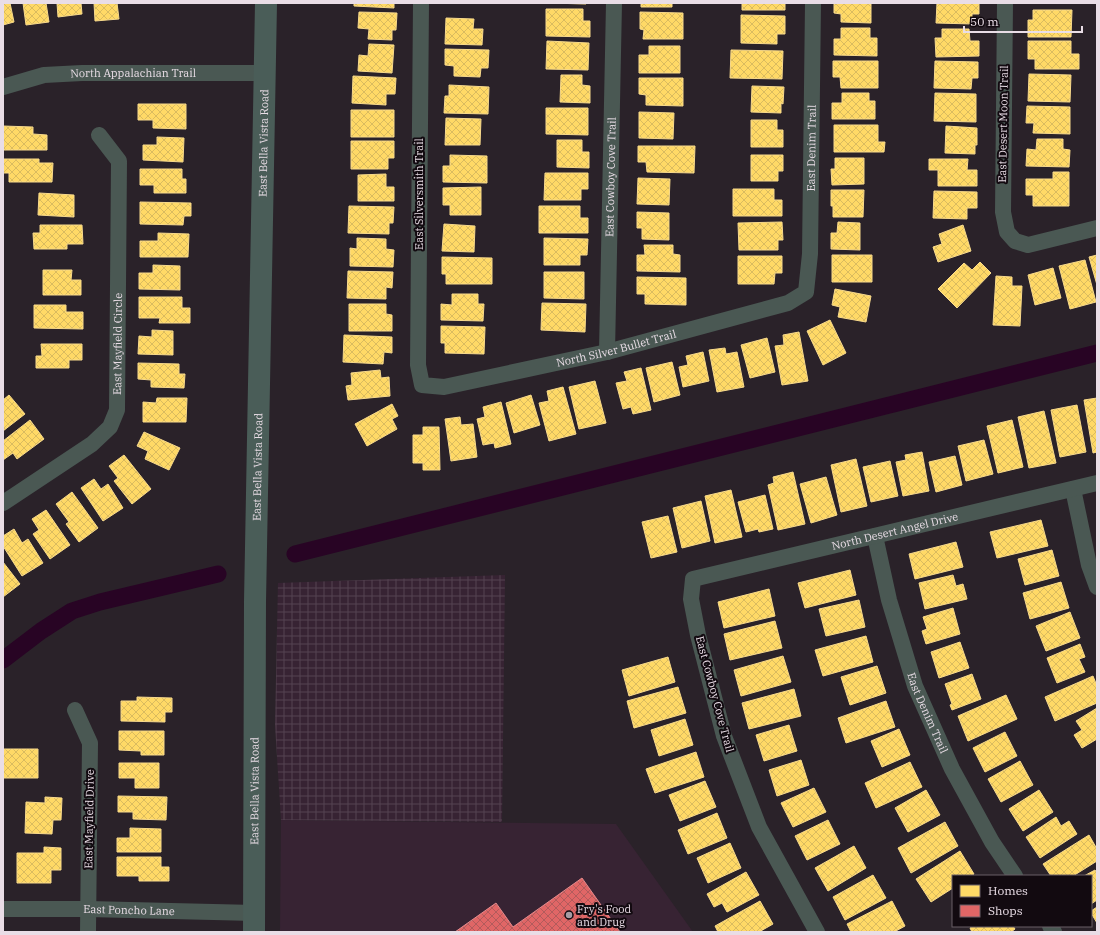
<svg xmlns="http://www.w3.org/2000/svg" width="1100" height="935" font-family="'IBM Plex Serif',serif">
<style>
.built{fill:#372333}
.industrial{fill:url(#industrial-grid)}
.homes{fill:url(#homes-cross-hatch);stroke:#f8da8c}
.shops{fill:url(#shops-cross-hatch);stroke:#e38a8c}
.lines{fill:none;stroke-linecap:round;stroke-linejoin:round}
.canal{stroke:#280424;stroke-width:17}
.street{stroke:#4a5853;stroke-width:16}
.secondary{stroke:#4a5d58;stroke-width:22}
.poi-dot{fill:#a69ca4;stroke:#120a10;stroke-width:1.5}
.labels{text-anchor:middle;stroke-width:4;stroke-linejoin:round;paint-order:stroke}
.street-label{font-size:11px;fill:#e9dde6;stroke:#120a10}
.poi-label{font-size:11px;fill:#e9dde6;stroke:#120a10;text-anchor:start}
</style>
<defs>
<pattern id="industrial-grid" width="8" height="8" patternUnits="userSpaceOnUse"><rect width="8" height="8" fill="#372333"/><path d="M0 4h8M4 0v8" fill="none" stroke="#544251"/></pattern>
<pattern id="homes-cross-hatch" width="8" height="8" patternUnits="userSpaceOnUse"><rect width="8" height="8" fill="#ffd966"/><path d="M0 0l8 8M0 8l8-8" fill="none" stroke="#dabb5f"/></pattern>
<pattern id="shops-cross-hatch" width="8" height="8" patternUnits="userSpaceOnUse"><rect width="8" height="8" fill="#e06666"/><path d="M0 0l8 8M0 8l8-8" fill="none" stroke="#b25b5c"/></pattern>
</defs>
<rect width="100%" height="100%" fill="#2a2229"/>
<path class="built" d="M281 820 616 824 693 932H280Z"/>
<path class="industrial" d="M505 575 502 822 281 820 275 725 278 583Z"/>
<path class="homes" d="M3 3H10L14 22 3 25Z
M23 3H46L49 22 26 25Z
M57 3H81L82 14 58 17Z
M94 3H117L119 19 95 21Z
M354 3H394V8L354 6Z
M549 3H586V4Z
M641 3H672V7H641Z
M742 3H785V10H742Z
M834 3H871V23L841 22V14L834 13Z
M937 3H979V14H972V24L936 23Z
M546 9H583V21H590V37L546 36Z
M1033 10H1072L1071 37H1028V20H1033Z
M359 12 397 13 396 30H392V40L368 39 369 29 358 28Z
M640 12 683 13V39H643L644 30 640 29Z
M741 15 785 16V34H777V44L741 43Z
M446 18 474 19 473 29H483L482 45 445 44Z
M841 28H870V38H877V56L834 55V39H841Z
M942 29H969L970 41H979V56L936 57 935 38H942Z
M547 41 589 43 588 70 546 69Z
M1028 41H1071V54H1079V69H1035V59H1028Z
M369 44 394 45 392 73 358 71 359 55 368 56Z
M649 46H680V73H639V55H649Z
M445 49 489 50 488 68H481L480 77 454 76V66L445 65Z
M731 50 783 51 782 79 730 78Z
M833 61H878V88H841L840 77H833Z
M935 61 978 62V78H972L971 89 934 88Z
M1029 74 1071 75 1070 102 1028 101Z
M561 75H582V85L590 86V103L560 102Z
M353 76 396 78 395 94H386V105L352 103Z
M639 78H683V106L646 105V95L639 94Z
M449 85 489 87 488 114 444 113 445 96H449Z
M752 86 784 87 783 104 781 103V113L751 112Z
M842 93H869V101H875V119H832V103H842Z
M935 93 976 94V122L934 121Z
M138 104H186V129L153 128V120H138Z
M1027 106 1070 107V134L1033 133 1034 123H1026Z
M546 108H588V135L546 134Z
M351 110H394V137H351Z
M639 112 674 113 673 139 639 138Z
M446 118 481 119 480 145H445Z
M751 120H777V130H783V147H751Z
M834 125H878V142H885L884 152H834Z
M3 126 33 127V134L47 135V150H3Z
M946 126 977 128V145H975V154L945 153Z
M157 137 184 138 183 162 143 160V145H157Z
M1037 139H1063V149L1070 150 1069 167 1026 166 1027 149 1036 150Z
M557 140H582V152H589V168L557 167Z
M351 141H394V158H388V169H351Z
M638 146H695L694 173 647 172 646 162H638Z
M450 155 487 156V183L443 182V166H450Z
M751 155H783V171H778V181H751Z
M835 158H864V184L832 185 831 169H835Z
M3 159H39V163H53L52 182H9V173H3Z
M929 159H968L967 170H977V186H938V170H929Z
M140 169H182V179H186V193H154V185H140Z
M1053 172H1069V206H1033V195H1026V179H1053Z
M545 173H588V189H581V200H544Z
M386 174V187H394V201H358V175Z
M638 178 670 179 669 205 637 204Z
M481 187V215H450V205H443V188Z
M733 189H774V200H782V216H733Z
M831 190H864L863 217H833V206H831Z
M934 191 977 192V208H967V219L933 218Z
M39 193 74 195V217L38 215Z
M140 202 191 203V216H184L183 225 140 224Z
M349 206 394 207 393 223H389V234L348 233Z
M539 206H580V218H588V233H539Z
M637 212 669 213V240L642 239V228H637Z
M782 222 783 240H778V250H739L738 223Z
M838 222 860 223V250L831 249V233H837Z
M444 224 475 226 474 252 442 251Z
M40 225H82L83 244H67V249H34L33 233H40Z
M963 225 971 251 938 262 933 247 942 244 939 234Z
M158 233 189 234 188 257H140V241H158Z
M357 238 386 239V249L394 250 393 267 350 266V248L357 249Z
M544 238 588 239 587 255H580V265H544Z
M644 245H673V254L680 255V272L637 271V255H645Z
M832 255H872V282H832Z
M1097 255V285L1089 257Z
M738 256H782V273H775L774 284H738Z
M442 257 492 258V284H446V274H442Z
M1085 260 1096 302 1070 309 1059 266Z
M980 262 991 273 957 308 938 289 964 263 972 270Z
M153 265 180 266V290L139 289V273H153Z
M1053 268 1061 298 1035 305 1028 275Z
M43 270H72L71 280H81V295H43Z
M348 271 393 272 392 288 386 287V299L347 298Z
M544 272H584V299L544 298Z
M996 276 1012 277V286H1022L1020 326 993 325Z
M637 277 686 278V305L645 304V294H637Z
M835 289 871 296 866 322 838 317 840 307 832 305Z
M452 294H478V304H484L483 321 441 320V304L452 305Z
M139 297H182V308H190V323H159L160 318H139Z
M542 303 586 304 585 332 541 330Z
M349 304H386V314L392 315V331H349Z
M34 305H66V312H83V329L34 328Z
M830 320 846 353 823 365 807 331Z
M441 326 485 327 484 354 445 353V343H441Z
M152 330 173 331V355L138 354 139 336 152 337Z
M799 332 808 381 782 385 775 346 784 345 783 335Z
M344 335 392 337V353L384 352 383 364 343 362Z
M767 338 775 372 750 378 741 345Z
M41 344H82V360H69V368H36V356H42Z
M725 348 726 354 737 352 744 387 717 392 709 350Z
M703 352 709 381 683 387 679 367 688 365 686 356Z
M672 362 680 395 654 402 646 368Z
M138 363 179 364V374H185L184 388 151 387V380L138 379Z
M641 368 651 410 633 414 631 407 623 409 616 383 627 381 624 372Z
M380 370 381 378 389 377 390 396 348 400 346 386 352 385 351 373Z
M595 381 606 423 579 429 569 387Z
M563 387 576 434 549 441 539 403 549 401 547 391Z
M9 395 25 414 3 431V400Z
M531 395 540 425 514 433 506 403Z
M157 398H187L186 422H143V402L156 403Z
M1097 398V452L1093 453 1084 400Z
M501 402 511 444 495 448 494 443 483 445 477 419 485 417 483 407Z
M392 404 398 416 392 419 397 429 367 446 355 424Z
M1077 405 1086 452 1060 457 1051 410Z
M1044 411 1056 463 1029 468 1018 417Z
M460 417 461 425 473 424 477 457 451 461 445 419Z
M30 420 44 439 17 459 13 453 3 460V441Z
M1012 420 1023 467 998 473 987 426Z
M423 427H439L440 470H423V463H413V435H423Z
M144 432 180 448 169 470 145 459 148 451 137 446Z
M984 440 993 474 966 481 958 446Z
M922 452 929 491 903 496 896 462 906 460 905 455Z
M124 455 151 489 132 504 114 481 118 478 109 466Z
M955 456 962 485 936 492 929 462Z
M856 459 867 506 841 512 831 465Z
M890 461 898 496 871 502 863 467Z
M793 472 805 524 778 530 768 485 774 483 773 477Z
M826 477 837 515 811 523 800 484Z
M94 479 101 489 108 484 123 508 103 521 81 488Z
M731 490 742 537 715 543 705 496Z
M72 492 98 528 79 542 66 524 69 522 56 504Z
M765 495 773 529 759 532 758 529 746 532 738 502Z
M701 501 710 541 682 548 673 508Z
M46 510 70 545 50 559 33 534 39 530 32 519Z
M668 516 677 552 651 558 642 522Z
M1041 520 1048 546 997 558 990 532Z
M14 529 22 543 28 539 43 563 22 576 3 546V536Z
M956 542 963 567 915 579 909 554Z
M1052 550 1059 576 1025 585 1018 559Z
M3 562 20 584 3 597Z
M850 570 856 595 805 608 798 583Z
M953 575 956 586 963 584 967 599 925 609 919 583Z
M1061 582 1069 608 1030 619 1023 593Z
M769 589 775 616 724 628 718 602Z
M859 600 865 627 826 636 819 609Z
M953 608 960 634 926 644 922 631 927 629 923 617Z
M1070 612 1080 638 1046 651 1036 626Z
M775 621 782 648 730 660 724 634Z
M866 636 873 662 823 676 815 650Z
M960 642 969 668 939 678 931 652Z
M1080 644 1085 657 1079 659 1085 672 1057 683 1047 658Z
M783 656 791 682 741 696 734 670Z
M668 657 675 682 629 696 622 670Z
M877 666 886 693 850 705 841 677Z
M972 674 981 699 952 710 950 705 952 704 945 684Z
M1093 676 1097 686V703L1055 721 1045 697Z
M678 687 686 713 634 728 627 701Z
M794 689 801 716 749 729 742 703Z
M1006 695 1017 719 968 741 958 716Z
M137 697 172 698V712H165V722L121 721V701H137Z
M886 701 895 727 846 743 838 718Z
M1097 708V739L1082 748 1074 735 1082 730 1076 721Z
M685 719 693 745 659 756 651 730Z
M789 725 797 751 764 761 756 735Z
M899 729 910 755 882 767 871 741Z
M119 731H164V755H141V751L119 750Z
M1005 732 1017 756 985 772 973 748Z
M3 749H38V778H3Z
M696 752 704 777 655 793 646 769Z
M801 760 809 785 777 796 769 770Z
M1020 761 1033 785 1001 802 988 779Z
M910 762 922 787 876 808 865 783Z
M119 763H159V788H135V778H119Z
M705 781 716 807 680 821 669 795Z
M814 788 826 812 793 827 781 803Z
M926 790 940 815 908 832 895 808Z
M1039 790 1053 812 1023 831 1009 809Z
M118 796 167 797 166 820 133 819V812H118Z
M45 797 62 798 61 820H53L52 834 25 833 26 802 45 803Z
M717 813 727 838 688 854 678 830Z
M1056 817 1061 826 1069 821 1077 834 1040 858 1026 837Z
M828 820 840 844 807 860 795 836Z
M945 822 958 846 911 873 898 848Z
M130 828 161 829V852H117V838H130Z
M1089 835 1097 849V861L1073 876H1051L1043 864Z
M730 843 741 868 708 883 697 858Z
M854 846 866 868 828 891 815 868Z
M44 847 61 848V870H51V883H17V853H44Z
M960 851 974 874 971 876H953V888L931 902 916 879Z
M117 857H161V867H169V881H139V876H117Z
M1095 870 1097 873V900L1091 904V876H1084Z
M746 872 759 895 727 912 722 903 714 907 707 894Z
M873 875 886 898 845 920 833 897Z
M760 901 773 924 759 932H718L715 926Z
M892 901 905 926 894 932H851L847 924Z
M1097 907V923L1091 913V911Z
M973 926H1013L1015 929 1011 932H972L970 928Z"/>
<path class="shops" d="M582 878 620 932H455L496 903 513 927Z"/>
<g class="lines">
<path class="canal" d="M295 554 1097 353
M3 660 41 631 72 611 100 602 218 574"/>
<g class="street">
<path id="s1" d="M421 3 418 365 422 385 444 387 607 352 788 303 806 292 810 254 813 3"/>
<path d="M1005 3 1003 212 1007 232 1015 241 1028 245 1097 228"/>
<path id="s2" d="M3 87 44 75 82 73H266"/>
<path id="s3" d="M607 352 614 3"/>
<path d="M1073 489 1089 565 1097 587"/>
<path id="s4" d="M3 503 92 444 110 427 117 410 119 161 99 135"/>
<path id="s5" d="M875 536 889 600 915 686 952 769 992 842 1015 876"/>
<path d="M75 710 90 743 88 932"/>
<path id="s6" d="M3 909H88L255 913"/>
<path d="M1050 926 1054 932"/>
<path id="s7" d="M817 932 759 827 724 736 698 635 691 599 693 579 1097 483"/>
</g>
<path class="secondary" id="s8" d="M254 932 255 602 266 3"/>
</g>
<circle class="poi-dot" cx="569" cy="915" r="4"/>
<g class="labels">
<g class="street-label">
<text dy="4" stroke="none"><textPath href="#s2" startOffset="132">North Appalachian Trail</textPath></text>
<text transform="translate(1003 124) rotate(-89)" y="4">East Desert Moon Trail</text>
<text dy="4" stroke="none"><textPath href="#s8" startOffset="789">East Bella Vista Road</textPath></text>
<text dy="4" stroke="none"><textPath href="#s1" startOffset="924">East Denim Trail</textPath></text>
<text dy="4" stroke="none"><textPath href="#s3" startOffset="175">East Cowboy Cove Trail</textPath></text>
<text transform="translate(419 194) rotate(-90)" y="4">East Silversmith Trail</text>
<text dy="4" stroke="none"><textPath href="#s4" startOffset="216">East Mayfield Circle</textPath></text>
<text dy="4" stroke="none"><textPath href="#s1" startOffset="581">North Silver Bullet Trail</textPath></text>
<text dy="4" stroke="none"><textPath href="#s8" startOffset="465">East Bella Vista Road</textPath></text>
<text dy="4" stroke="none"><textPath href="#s7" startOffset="586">North Desert Angel Drive</textPath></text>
<text transform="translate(715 694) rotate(75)" y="4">East Cowboy Cove Trail</text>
<text dy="4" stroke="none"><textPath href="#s5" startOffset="185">East Denim Trail</textPath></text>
<text dy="4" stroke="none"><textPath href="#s8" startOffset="141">East Bella Vista Road</textPath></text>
<text transform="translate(89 819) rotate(-89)" y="4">East Mayfield Drive</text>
<text dy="4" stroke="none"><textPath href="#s6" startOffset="126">East Poncho Lane</textPath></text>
</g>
<g class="poi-label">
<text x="577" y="913">Fry's Food<tspan x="577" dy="13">and Drug</tspan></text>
</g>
</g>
<rect width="1100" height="935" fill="none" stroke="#e9dde6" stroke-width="8"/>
<rect x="952" y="875" width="140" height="52" fill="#120a10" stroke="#685e66"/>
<rect x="960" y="885" width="20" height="12" fill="#ffd966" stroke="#685e66"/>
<text x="988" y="895" font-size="12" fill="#e9dde6">Homes</text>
<rect x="960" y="905" width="20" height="12" fill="#e06666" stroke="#685e66"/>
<text x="988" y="915" font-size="12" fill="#e9dde6">Shops</text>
<path d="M964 26v6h118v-6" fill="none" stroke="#e9dde6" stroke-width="2"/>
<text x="970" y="26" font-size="12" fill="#e9dde6" stroke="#120a10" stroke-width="3" paint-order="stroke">50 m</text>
</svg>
